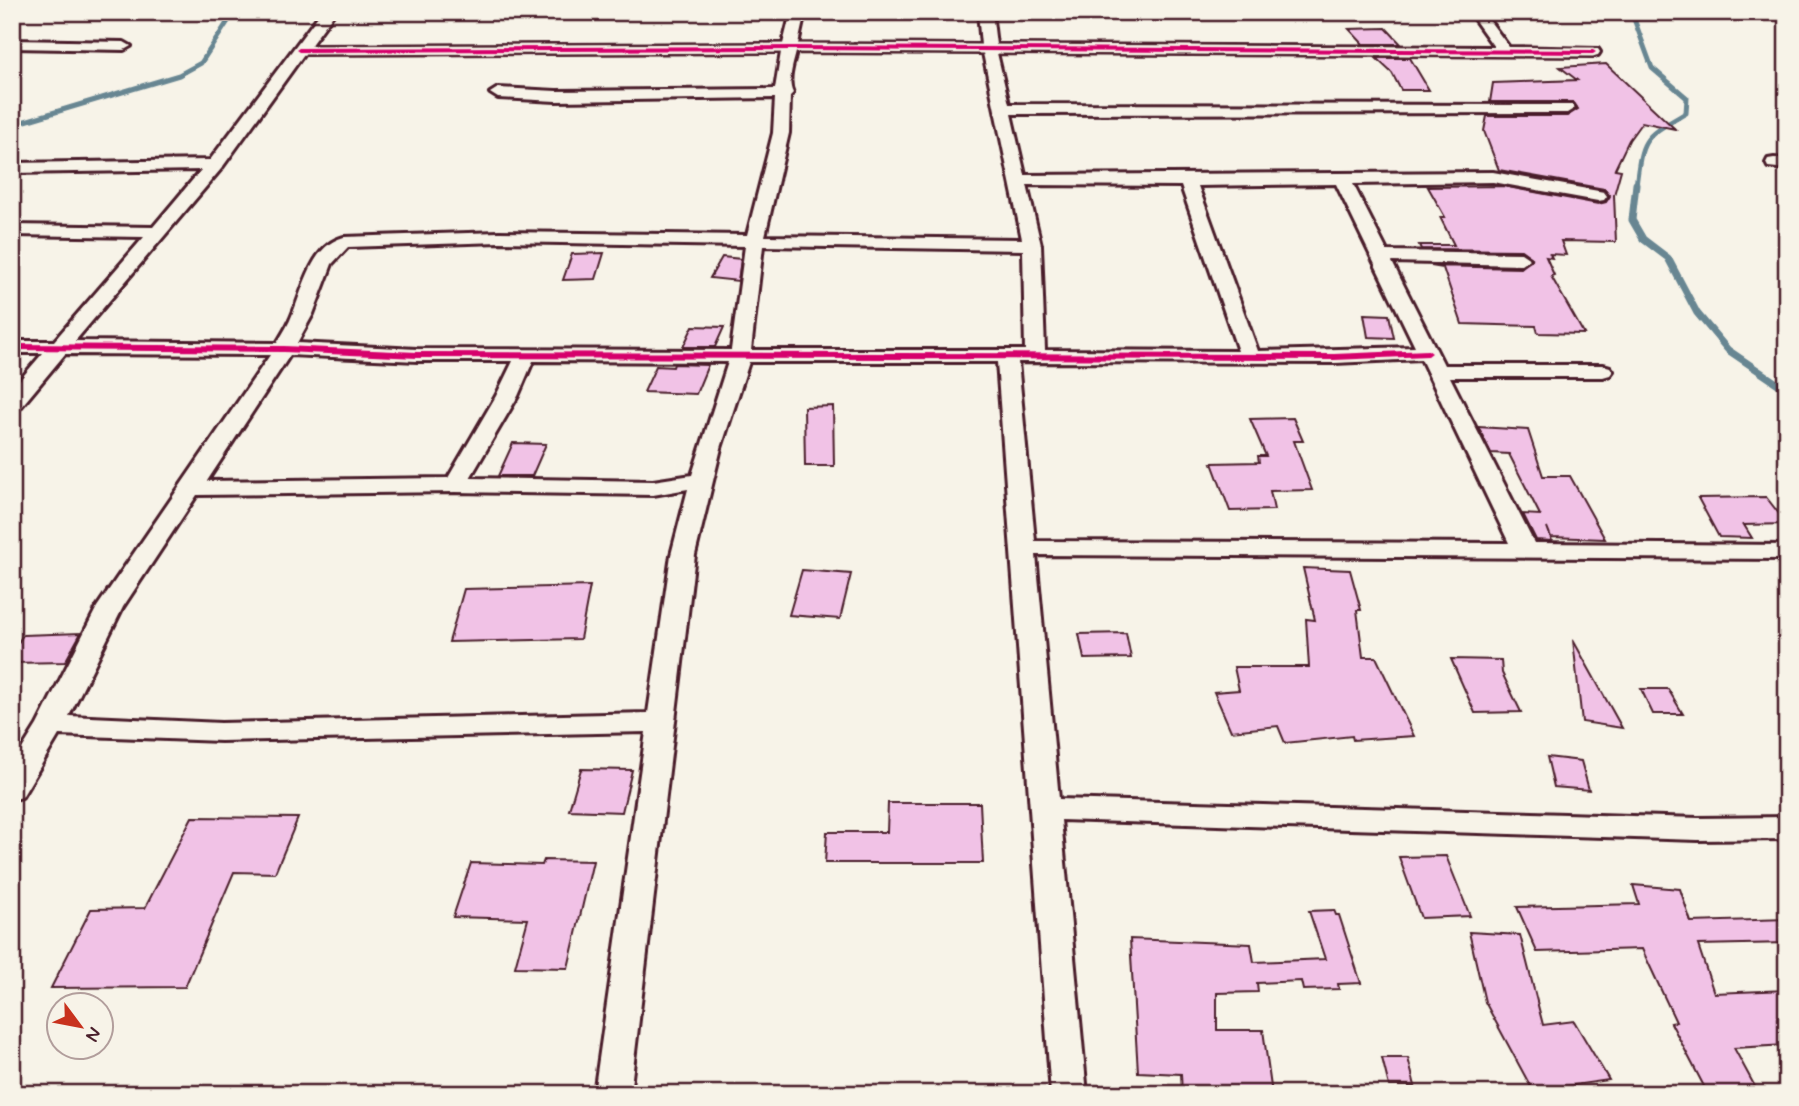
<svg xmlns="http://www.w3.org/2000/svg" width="1799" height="1106" font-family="Mynerve,sans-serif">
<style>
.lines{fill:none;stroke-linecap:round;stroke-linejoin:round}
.stream-far1{stroke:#678692;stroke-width:5}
.stream{stroke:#678692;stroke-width:7}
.building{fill:#f1c2e6;stroke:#4a1f2b;stroke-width:2}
.street-casing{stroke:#4a1f2b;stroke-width:6}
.street{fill:#f7f3e8;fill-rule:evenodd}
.cycleway-casing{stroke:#f7f3e8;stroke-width:5}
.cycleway{fill:#d6006c;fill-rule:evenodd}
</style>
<rect width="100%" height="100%" fill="#f7f3e8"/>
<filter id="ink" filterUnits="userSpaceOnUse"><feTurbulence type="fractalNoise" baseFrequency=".0143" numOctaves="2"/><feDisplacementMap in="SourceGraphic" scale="14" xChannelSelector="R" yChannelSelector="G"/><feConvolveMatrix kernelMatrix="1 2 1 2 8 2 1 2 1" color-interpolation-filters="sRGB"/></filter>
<g filter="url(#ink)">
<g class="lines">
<path class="stream-far1" d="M1628 12 1634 19 1652 68 1687 98 1686 113C1643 138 1642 136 1636 186
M12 125 179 75 201 63 234 12"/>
<path class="stream" d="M1636 184 1632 220 1643 239 1668 258 1697 313 1728 350 1787 390"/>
</g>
<path class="building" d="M1386 28 1401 44H1363L1349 29Z
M1376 58H1410L1429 90H1401L1392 73Z
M1606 64 1675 129 1642 122 1629 140 1615 169 1621 170 1614 195 1616 242 1561 241 1566 255 1550 254 1552 258 1546 257 1554 275 1551 276 1584 334 1538 333 1536 326 1462 324 1443 268 1431 266 1521 268 1532 258 1521 250 1421 249 1419 245H1454L1440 217H1445L1428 187 1503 186 1598 204 1606 202 1610 196 1604 189 1499 170 1484 131 1487 116H1567L1578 109 1573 102H1490L1493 83 1577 80 1560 67Z
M604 253 596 279 563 280 572 254Z
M722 257 741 259 738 281 710 278Z
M1364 314 1389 315 1394 338 1368 337Z
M693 326 724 327 715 347H683Z
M674 364 708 365 696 394 644 392 656 366 673 367Z
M833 406 834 466H805L804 407Z
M1293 418 1303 441H1294L1312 490 1270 491 1274 510 1230 511 1212 463 1259 462 1258 456H1266L1250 419Z
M1478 427 1528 430 1543 476H1570L1605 539 1551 537 1547 527 1552 541 1536 540 1523 514 1540 515 1509 454 1491 453Z
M513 443 546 444 532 476H498Z
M1766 497 1787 524 1744 525 1752 538 1719 537 1698 498Z
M1303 568 1350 570 1361 610H1357L1363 657H1376L1414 736 1353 740 1352 736 1285 743 1278 726 1231 731 1214 692 1239 690 1234 667H1309L1306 619 1315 620Z
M802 570 851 574 840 619 789 615Z
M590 586 580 639 449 642 464 589Z
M81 633 65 662 12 663V652L23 635Z
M1126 633 1131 658 1084 659 1079 634Z
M1573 640 1622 728 1582 722Z
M1451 659 1501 660 1502 673 1521 712 1475 713Z
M1641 689H1668L1683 714H1653Z
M1547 757 1581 761 1589 790 1554 787Z
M581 769 632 770 622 812 569 810Z
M888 803H980L983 863H825L827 832H887Z
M192 817 298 818 275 873 234 872 185 987 51 988 91 909 145 908Z
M1446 856 1470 916 1421 918 1399 857Z
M544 860 593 861 568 968 515 967 528 919 453 917 471 863 542 865Z
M1633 885 1680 889 1691 922 1787 919V943L1698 945 1714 993 1787 990V1045L1734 1048 1759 1094H1708L1671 1023 1676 1022 1642 949 1537 952 1517 907 1639 904Z
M1334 910 1336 915H1339L1361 983 1338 984 1339 989 1303 990 1301 981 1257 983 1258 992 1217 993V1030H1263L1272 1094H1182L1181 1074 1138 1072 1130 939 1251 944 1254 962 1325 959 1309 911Z
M1469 932 1520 935 1543 1025 1574 1021 1609 1080 1533 1091 1485 1002Z
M1382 1058H1408L1415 1086H1389Z"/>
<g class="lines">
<defs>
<path id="street" d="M321 12H335L310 46 783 44 791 12H805L798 44 981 45 978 12H992L996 45 1494 47 1469 12H1483L1509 47 1598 49 1600 52 1598 55 1593 56 997 53 1009 104 1573 105 1575 108 1567 113 1011 114 1025 175 1493 172 1604 192 1607 196 1604 200 1598 201 1493 182 1353 184 1387 251 1521 253 1530 259 1521 265 1392 262 1444 365H1603L1610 367 1613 371 1610 375 1603 377H1450L1534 543 1787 545V559L1036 555 1059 799 1698 818 1787 817V839L1698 840 1061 820 1087 1094H1051L997 362H749L721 448 695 555 630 1094H594L646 732 221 741 59 735 22 797 12 800V765L37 725 97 607 270 355 65 354 20 408 12 409V389L43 353H12V341H54L144 237 12 235V225L153 227 201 170 12 173V163L210 160ZM781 52 775 89 556 91 498 88 490 93 498 98 556 101 775 98 773 133 747 235 499 232 344 237C312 245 304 287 293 313 289 324 283 333 277 343L75 341 221 169 304 54ZM796 52 983 53 1022 239 765 236 789 133 790 96 793 93C787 81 793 65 796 52ZM1336 184 1415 347 1258 351 1198 186ZM1027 185 1181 186 1238 351 1045 350 1041 245ZM499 242 745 246 731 350 417 349 297 343 313 314 332 264 348 247ZM763 246 1023 250 1025 350H751ZM290 355 417 361H513L496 396 448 478 207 481ZM1421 359 1509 543 1035 541 1018 362 1334 363ZM533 361 728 362 692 475 653 481 470 478 518 396ZM688 489 671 555 648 713 221 723 69 716 123 607 197 495 455 492 653 495Z
M12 40 124 42 131 46 124 50 12 48Z
M1774 158 1787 159V169L1768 167 1766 163 1768 159Z"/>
</defs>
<use href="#street" class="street-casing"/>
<use href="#street" class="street"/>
<defs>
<path id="cycleway" d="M792 46 1593 50 1596 52 1593 54 792 50 299 52 296 50 299 48Z
M12 344 284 346 417 352 1334 354 1428 350 1432 353 1428 356 1334 360 417 358 284 352 12 350Z"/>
</defs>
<use href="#cycleway" class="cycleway-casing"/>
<use href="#cycleway" class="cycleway"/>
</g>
</g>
<rect width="1799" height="1106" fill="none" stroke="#f7f3e8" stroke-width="42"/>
<rect x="21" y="21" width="1757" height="1064" fill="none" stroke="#4a1f2b" stroke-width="2.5" filter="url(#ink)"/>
<g transform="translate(80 1026) rotate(122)"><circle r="33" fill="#f7f3e8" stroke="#b29e9c" stroke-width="2"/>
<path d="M0-5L12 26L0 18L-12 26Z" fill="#c8321e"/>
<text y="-10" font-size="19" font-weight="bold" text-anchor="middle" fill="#4a1f2b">N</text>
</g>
</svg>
